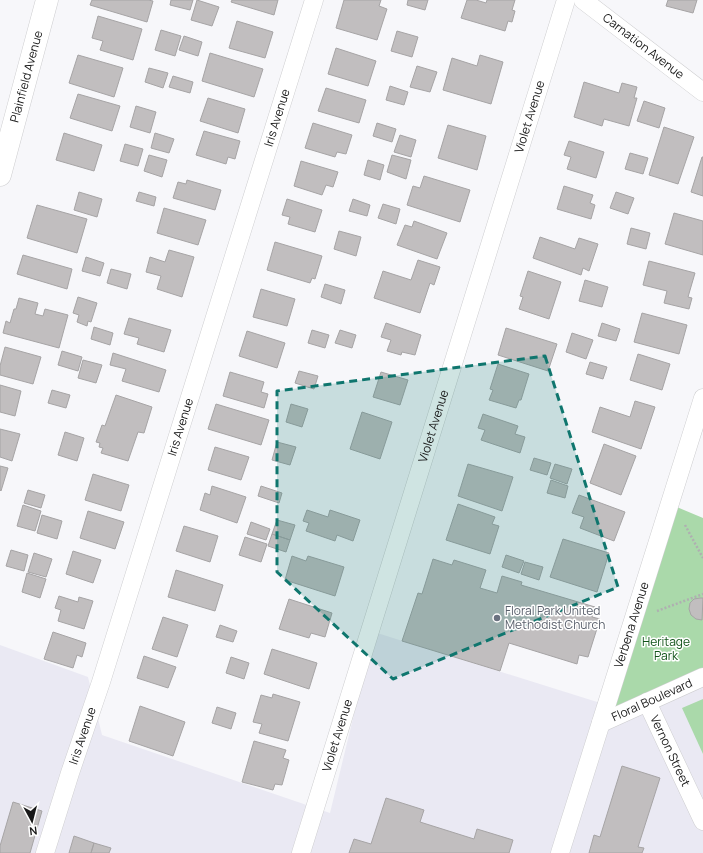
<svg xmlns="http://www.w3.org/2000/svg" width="703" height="853" font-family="Manrope,sans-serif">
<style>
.built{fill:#eae9f3}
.green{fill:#aad9aa}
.building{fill:#c1bebf;stroke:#a6a4a5}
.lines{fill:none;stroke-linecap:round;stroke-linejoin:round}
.street-casing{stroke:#ceced0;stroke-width:19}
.secondary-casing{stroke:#ceced0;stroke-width:23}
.path{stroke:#afafb1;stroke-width:2.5;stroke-dasharray:2 2;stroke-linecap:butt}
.street{stroke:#fff;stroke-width:18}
.secondary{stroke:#fff;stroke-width:22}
.marked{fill:#0f766e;fill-opacity:0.2;stroke:#0f766e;stroke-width:3;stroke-dasharray:8 5;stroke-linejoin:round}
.worship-dot{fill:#6b7280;stroke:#fff;stroke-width:1.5}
.labels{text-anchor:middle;stroke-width:3;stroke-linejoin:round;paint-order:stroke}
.street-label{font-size:12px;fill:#181818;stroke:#fff}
.worship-label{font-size:12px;fill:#5b616d;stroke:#fff;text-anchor:start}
.park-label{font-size:12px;fill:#115319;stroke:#fff}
</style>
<rect width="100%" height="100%" fill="#f7f7fa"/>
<path class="built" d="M374 632 610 706 703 673V853H0V645L88 677 102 735 330 813Z"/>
<path class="green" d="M672 505 703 518V673L606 717Z
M703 699V754L682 708Z"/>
<path class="building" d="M92 0H148L153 1 147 22 90 5Z
M171 0H193L190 10 170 5Z
M197 0 219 7 212 26 191 20Z
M232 0H278L274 15 231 2Z
M344 0H381L379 6 387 9 377 40 336 28Z
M408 0H428L425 10 407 5Z
M467 0H476L486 3 487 0H515L512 10 515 11 512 22 508 21 505 31 461 18Z
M668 0H697L693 13 666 6Z
M98 16 142 29 133 60 100 50 103 41 92 38Z
M237 21 273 32 265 58 229 48Z
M161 30 181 36 175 56 155 50Z
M397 31 418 37 412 57 391 51Z
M184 36 202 42 198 56 179 50Z
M336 48 376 61 368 86 328 74Z
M210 53 263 69 254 97 202 81Z
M78 55 123 68 114 97 69 83Z
M480 55 503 62 491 104 443 90 452 58 477 66Z
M417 66 437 72 430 92 410 87Z
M149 68 168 73 163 88 145 82Z
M173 76 193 82 190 93 169 87Z
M584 82 619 93 622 83 637 87 634 98H637L629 126 604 119 602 126 574 117Z
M390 86 408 92 404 105 386 100Z
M326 88 366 100 359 123 318 111Z
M78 94 120 106 112 131 70 118Z
M208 98 245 109 238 133 200 121Z
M644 101 665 108 659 128 637 121Z
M136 106 156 112 150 133 130 127Z
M313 123 352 135 346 154 337 152 335 157 305 148Z
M377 123 396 129 392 142 373 136Z
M448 125 486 136 477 170 438 158Z
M664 127 694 137 678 184 649 175Z
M204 131 240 141 235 159 228 157 226 164 196 155Z
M64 133 102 145 94 171 56 160Z
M155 133 174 139 169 153 151 148Z
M400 135 416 140 411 157 394 152Z
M569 141 604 152 596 178 567 169 571 157 564 155Z
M125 144 143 149 138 166 120 161Z
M630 153 648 158 643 174 625 169Z
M149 155 167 160 162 177 144 171Z
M392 155 411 160 406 179 387 172Z
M702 157H703V196L691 192Z
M368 160 384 165 380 180 364 175Z
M301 161 338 172 333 187 326 185 322 195 294 186Z
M424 176 470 190 460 222 407 205 413 186 420 188Z
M187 180 221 190 215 210 173 198 178 182 186 184Z
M564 186 593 195 590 203 595 205 591 219 557 209Z
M79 192 102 199 97 217 74 210Z
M139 192 156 197 154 206 136 201Z
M616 192 634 198 628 214 610 208Z
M287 199 322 210 315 232 288 224 290 217 282 215Z
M353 199 370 205 367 216 349 211Z
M383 204 400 209 396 224 378 218Z
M37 205 87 219 77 253 27 238Z
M164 208 206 220 198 245 157 233Z
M674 213 703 221V255L665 244Z
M414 221 447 233 437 259 397 245 405 225 412 227Z
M631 228 650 233 646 249 627 244Z
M339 231 361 237 356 256 334 249Z
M540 237 575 249 579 238 598 244 589 271 583 268 581 275 533 258Z
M275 242 322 256 315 279 312 278 310 283 267 270Z
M169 250 194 257 182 297 157 289 161 276 146 272 150 257 165 262Z
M23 255 72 269 67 289 17 274Z
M86 257 104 263 100 276 82 271Z
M418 260 440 267 434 285 430 283 420 313 374 298 383 271 411 280Z
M649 261 695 273 688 297 692 298 689 309 664 303 667 291 643 285Z
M111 269 131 274 127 289 107 283Z
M528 271 561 282 549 319 519 309 523 297 520 296Z
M585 280 608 287 602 307 579 301Z
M325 284 345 290 341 304 321 297Z
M261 289 295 299 287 326 253 317Z
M78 297 97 303 91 322 88 321 87 326 77 322 79 315 73 313Z
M19 298 38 303 35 314 43 316 45 309 68 315 59 348 3 333 6 321 10 323 14 309H16Z
M642 313 687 325 679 354 634 342Z
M129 318 171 330 164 352 137 344 139 338 124 334Z
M386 323 421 335 415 355 402 352 401 355 387 351 391 340 381 337Z
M602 323 620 329 616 341 598 336Z
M94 327 113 333 110 345 91 339Z
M506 328 557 344 548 371 498 355Z
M312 330 329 335 325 348 308 343Z
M340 330 356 335 352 348 335 343Z
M247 331 285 343 277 368 239 356Z
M572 333 593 340 586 359 566 352Z
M5 347 41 357 33 384 0 375V366Z
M62 351 82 357 78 371 58 365Z
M113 353 166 370 159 392 122 381 126 369 110 365Z
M638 354 670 364 662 390 630 380Z
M83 360 102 365 96 383 78 378Z
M590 362 607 367 603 379 586 374Z
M498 364 529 374 521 400H519L516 408 489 400 493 390 490 389Z
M299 371 318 376 314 389 295 383Z
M230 372 264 382 261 392 268 394 264 408 223 396Z
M381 372 408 380 400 405 373 397Z
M0 385 21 391 15 416 0 412Z
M52 390 70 395 66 408 48 403Z
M116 395 152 407 144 433 138 432 128 461 101 453 103 448 99 447 100 443 96 442 102 425 105 426Z
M635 401 655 407 641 449 592 432 600 407 630 417Z
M216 404 269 420 261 445 208 429Z
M291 404 308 409 302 427 286 422Z
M362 412 392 422 380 459 350 449Z
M483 414 518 426 515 434 525 437 520 453 481 440 485 430 478 428Z
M0 429 20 434 12 461 0 457Z
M65 432 84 438 77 461 58 455Z
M277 442 296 447 290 465 272 460Z
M604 444 636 456 621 495 590 483Z
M215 447 249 457 241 480 208 470Z
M534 458 551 463 547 475 530 470Z
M468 464 513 477 502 511 458 496Z
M555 464 572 469 567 484 550 478Z
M0 466 8 468 1 491 0 490Z
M93 474 129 485 121 511 85 500Z
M551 480 568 486 565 498 547 493Z
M212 486 246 497 237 523 200 510 205 493 210 495Z
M261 486 282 493 279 503 258 496Z
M28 490 45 495 41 508 24 503Z
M579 495 625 512 614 541 580 528 584 517 572 513Z
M458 504 495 517 492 524 499 526 490 554 446 540Z
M23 505 41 511 35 531 17 526Z
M307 510 328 517 330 510 360 520 353 541 337 535 335 541 306 531 309 523 303 521Z
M88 511 124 522 115 549 80 538Z
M42 515 62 521 57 539 37 533Z
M277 520 295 525 290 540 272 534Z
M251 522 270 529 266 540 247 534Z
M184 526 218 536 210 562 176 551Z
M272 534 290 540 286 552 268 546Z
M245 537 267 544 261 562 239 555Z
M563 539 609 553 597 592 550 577Z
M11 550 28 555 24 571 6 566Z
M73 551 101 560 93 583 66 574Z
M34 553 52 559 46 577 28 572Z
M506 555 524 561 519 573 502 567Z
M292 556 306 561 308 556 344 567 335 596 285 580Z
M433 559 452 565 454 560 486 570 480 588 497 593 502 576 522 582 521 585 595 607 592 617 600 619 588 657 579 655 577 664 509 643 500 671 402 641 418 593 422 594Z
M525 562 543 567 539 580 521 574Z
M176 570 223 585 215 611 168 597Z
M27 573 46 579 40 598 22 592Z
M59 596 78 602 79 597 93 601 84 629 58 621 61 610 55 608Z
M700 598H703L702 620 696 619 691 615 689 609 690 603 694 599Z
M289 599 332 613 325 637 311 633 309 638 279 629Z
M163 617 188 625 177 657 152 649Z
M220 625 237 631 233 642 216 637Z
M53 632 86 643 82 657 77 655 73 668 44 659Z
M272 649 317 663 309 689 264 674Z
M144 656 176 667 168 688 137 678Z
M231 657 249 663 244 679 226 673Z
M273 694 300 702 288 741 259 733 262 724 253 722 261 695 272 698Z
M140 706 185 722 173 756 129 741Z
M217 707 236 713 231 729 212 723Z
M254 741 286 750 283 758 289 760 282 785 275 784 273 790 242 782Z
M622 766 660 778 638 847 644 848 642 853H589L594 835 600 837Z
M386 798 424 810 420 822 474 839 477 829 513 840 509 853H349L354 839 371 844Z
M13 802 42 811 30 853H0V846Z
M74 836 94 843 91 853H69Z
M94 843 111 848 109 853H91Z"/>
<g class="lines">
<defs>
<g id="street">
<path id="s1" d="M583 0 703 92"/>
<path id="s2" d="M647 702 703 821"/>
<path id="s3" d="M601 723 703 677"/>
<path id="s4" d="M45 853 70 773 101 682 314 0"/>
<path id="s5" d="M301 853 566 0"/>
<path id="s6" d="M560 853 703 398"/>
</g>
<g id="secondary">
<path id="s7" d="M0 175 47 0"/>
</g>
</defs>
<use href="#street" class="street-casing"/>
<use href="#secondary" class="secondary-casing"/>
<path class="path" d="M685 525 703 558
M657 611 703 594"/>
<use href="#street" class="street"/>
<use href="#secondary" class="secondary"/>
</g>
<path class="marked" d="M545 356 618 587 393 679 277 572V391Z"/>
<circle class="worship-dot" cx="497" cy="618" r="4"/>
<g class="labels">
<g class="street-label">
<text dy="4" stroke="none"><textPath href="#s1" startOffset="76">Carnation Avenue</textPath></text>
<text dy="4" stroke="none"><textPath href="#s7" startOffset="102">Plainfield Avenue</textPath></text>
<text dy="4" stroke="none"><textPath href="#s5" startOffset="771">Violet Avenue</textPath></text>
<text dy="4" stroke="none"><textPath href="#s4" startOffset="771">Iris Avenue</textPath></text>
<text dy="4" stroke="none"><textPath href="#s4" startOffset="447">Iris Avenue</textPath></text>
<text dy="4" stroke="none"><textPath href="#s5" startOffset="447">Violet Avenue</textPath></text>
<text dy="4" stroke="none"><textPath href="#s6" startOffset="239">Verbena Avenue</textPath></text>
<text dy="4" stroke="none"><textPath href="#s3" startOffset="56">Floral Boulevard</textPath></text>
<text dy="4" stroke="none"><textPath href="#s4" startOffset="123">Iris Avenue</textPath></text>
<text dy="4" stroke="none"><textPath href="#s5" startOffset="123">Violet Avenue</textPath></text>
<text dy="4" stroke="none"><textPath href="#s2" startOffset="54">Vernon Street</textPath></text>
</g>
<g class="worship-label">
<text x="505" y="615">Floral Park United<tspan x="505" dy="14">Methodist Church</tspan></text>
</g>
<g class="park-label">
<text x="666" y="646">Heritage<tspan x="666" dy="14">Park</tspan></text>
</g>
</g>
<g transform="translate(32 821) rotate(173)" stroke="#ffffff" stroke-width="3" paint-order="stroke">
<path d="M0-3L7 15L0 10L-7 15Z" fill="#181818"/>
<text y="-6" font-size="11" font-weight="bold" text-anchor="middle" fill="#181818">N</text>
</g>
</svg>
